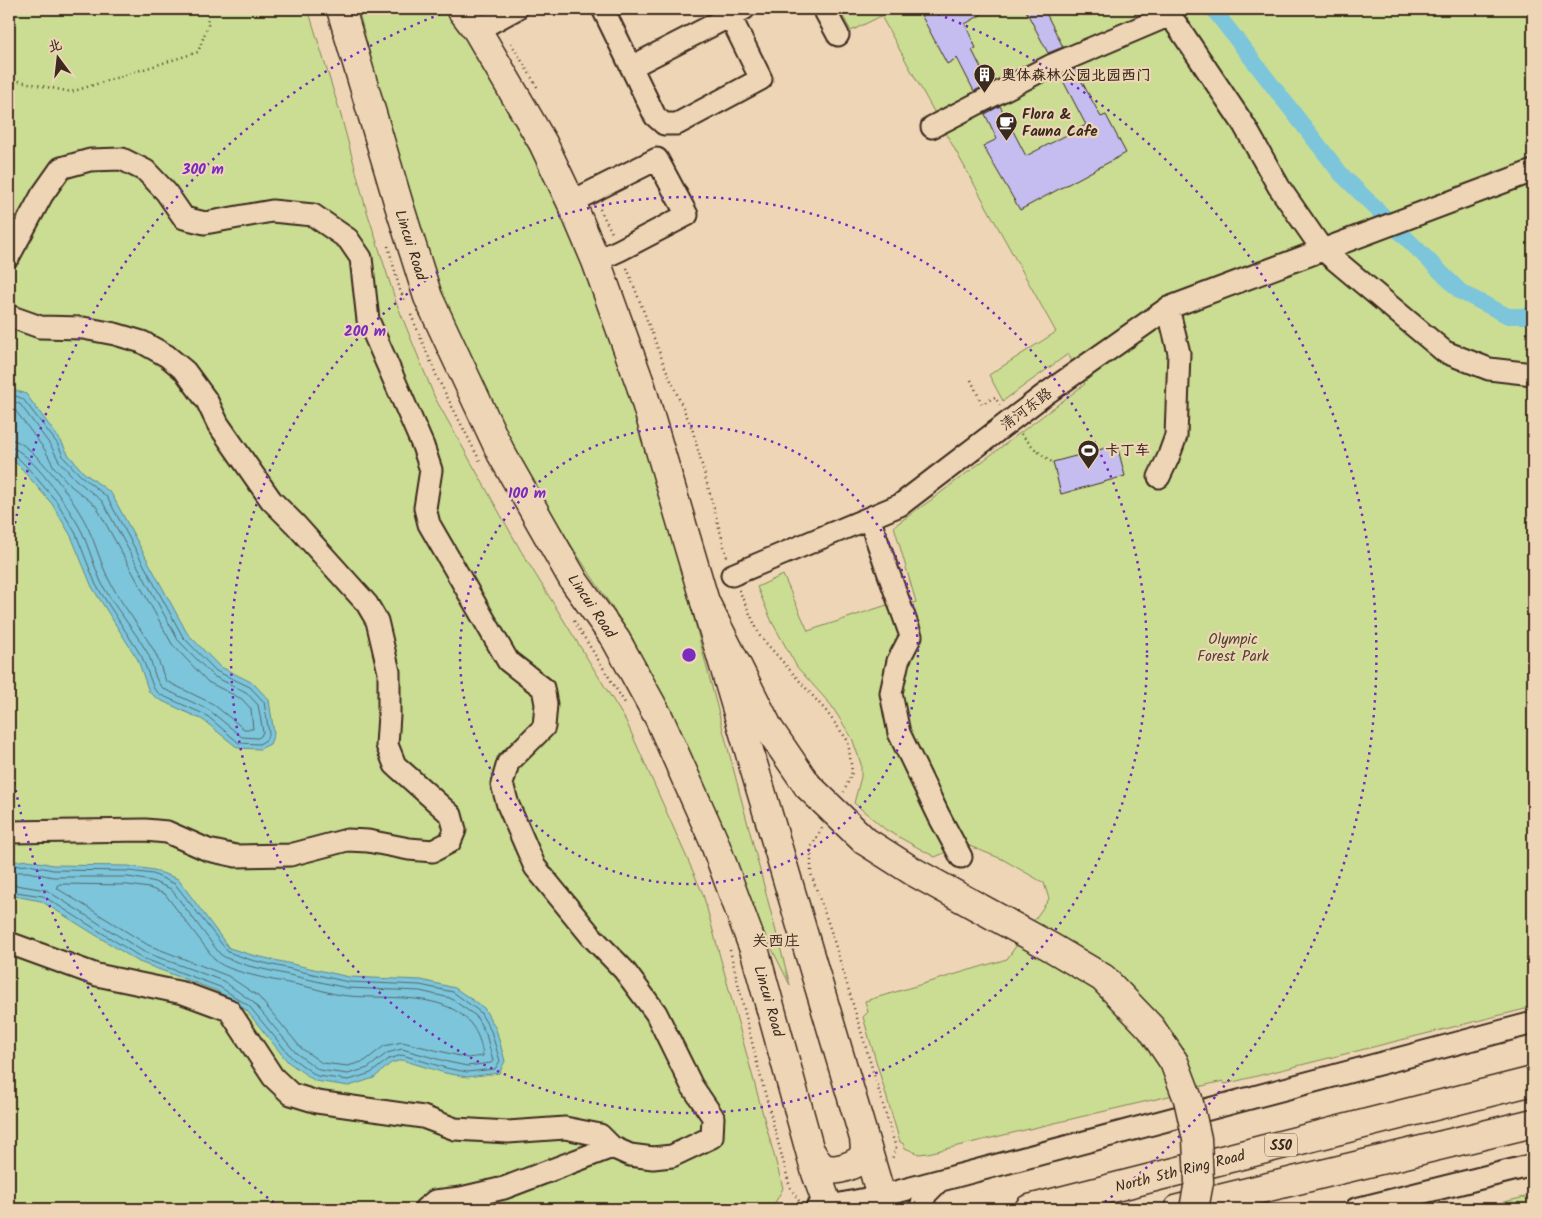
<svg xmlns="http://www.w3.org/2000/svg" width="1542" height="1218" font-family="Kalam,'LXGW WenKai TC',sans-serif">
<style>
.green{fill:#cadd92;stroke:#828458}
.water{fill:#7bc5db;stroke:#61878f}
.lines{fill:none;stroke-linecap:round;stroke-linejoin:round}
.shore{stroke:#55686a;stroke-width:1}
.canal{stroke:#7bc5db;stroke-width:16}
.building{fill:#c5bdef;stroke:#3b2a1e}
.minor-casing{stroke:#3b2a1e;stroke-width:25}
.major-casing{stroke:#3b2a1e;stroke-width:31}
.highway-casing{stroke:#3b2a1e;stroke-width:31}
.path{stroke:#3b2a1e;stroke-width:2.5;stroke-dasharray:1 4;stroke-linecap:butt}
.minor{stroke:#eed5b6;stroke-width:21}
.major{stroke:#eed5b6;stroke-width:28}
.highway{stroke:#eed5b6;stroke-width:28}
.highway-bridge-casing{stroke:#3b2a1e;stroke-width:31;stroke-linecap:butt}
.highway-bridge{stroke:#eed5b6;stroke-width:28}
.ring{fill:none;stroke:#7b2cbf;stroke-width:2.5;stroke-dasharray:2.5 5}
.labels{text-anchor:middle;stroke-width:4.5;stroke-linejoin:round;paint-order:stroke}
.shield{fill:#eed5b6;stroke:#715d4c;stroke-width:1}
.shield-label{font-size:14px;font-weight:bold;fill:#3b2a1e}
.poi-label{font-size:15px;font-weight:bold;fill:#3b2a1e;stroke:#eed5b6;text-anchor:start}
.street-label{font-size:15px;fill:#3b2a1e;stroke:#eed5b6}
.park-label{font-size:15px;fill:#50452f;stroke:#eed5b6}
.neighbourhood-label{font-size:16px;fill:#3b2a1e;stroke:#eed5b6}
.centre{fill:#7b2cbf;stroke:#eed5b6;stroke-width:2.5}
.ring-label{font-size:15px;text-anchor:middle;font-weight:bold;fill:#7b2cbf;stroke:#eed5b6;stroke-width:4.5;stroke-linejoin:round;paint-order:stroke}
</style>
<rect width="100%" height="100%" fill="#eed5b6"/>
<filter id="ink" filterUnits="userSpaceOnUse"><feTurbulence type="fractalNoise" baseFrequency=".02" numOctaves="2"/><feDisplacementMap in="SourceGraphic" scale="10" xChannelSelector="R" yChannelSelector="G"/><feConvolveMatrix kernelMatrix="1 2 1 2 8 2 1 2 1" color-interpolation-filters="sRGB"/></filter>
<g filter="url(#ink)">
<path class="green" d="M9 9H308L340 112 365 205 396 302 435 398 521 551 626 721 703 894 783 1188 775 1203 747 1209H9Z
M358 9H446L457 23 553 191 614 339 666 512 790 985 760 925 718 815 632 637 578 556 539 493 506 433 460 339 438 282 401 173Z
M839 9H1533V1007L1225 1084 1223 1081 1173 1093V1095L928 1153 919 1154 905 1148 904 1144 900 1142 863 1017 868 1012 865 1001 1007 959 1049 899 1044 883 1002 859 967 845 961 834 934 818 949 851 935 857 886 830 854 803 861 777V764L852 738 831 705 797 667 772 622 757 587 783 575 808 631 887 605 889 610 916 602 894 526 931 500 1085 384 1068 354 1003 401 989 375 1056 332 881 16 851 31Z
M1533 1195V1209H1475Z"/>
<path class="water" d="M9 388 26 394 61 441 68 454 83 472 111 493 187 633 219 666 253 683 269 700 274 734 270 744 260 749 238 748 203 720 158 699 149 692 138 660 92 587 71 536 52 504 22 469 9 456Z
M29 860 53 865 129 866 154 870 178 879 229 948 252 955 349 977 421 980 455 988 484 1008 496 1029 505 1061 499 1073 467 1077 445 1073 402 1060 391 1063 374 1078 349 1086 315 1081 288 1062 246 1010 217 991 139 962 41 901 9 895V862Z"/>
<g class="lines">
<path class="shore" d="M9 393 23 399 57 443 64 458 80 475 107 497 183 637 216 671 250 687 264 702 269 733 266 740 259 744 239 743 206 715 161 695 154 689 142 657 96 585 76 534 57 502 26 466 14 454 9 453
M9 400 20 404 51 446 59 461 75 479 102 501 178 640 213 676 246 692 258 705 263 732 261 736 258 738 242 737 209 710 164 689C153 681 154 664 147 652 133 628 113 606 101 582 94 566 89 548 82 532 73 513 29 448 9 447
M9 408 15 410 45 450 54 467 71 486 96 506 172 644 208 682 242 699 251 709 253 729H244L213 704 166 681C161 671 159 658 153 649 139 625 120 603 108 578 100 562 96 544 88 528 78 506 33 440 9 439
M9 866 29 865 53 870 129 871 153 874 175 884 228 952 251 960 348 982 420 985 453 992 480 1012 491 1031 500 1061 495 1069 467 1072 446 1068 402 1055 389 1059 371 1073 349 1080 317 1076 292 1058 249 1006 220 987 142 958 43 896 9 891
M9 872H28L53 877H128L152 881 171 889 220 954 226 958 249 966 347 988 420 991 450 998 476 1016 486 1034 493 1061 491 1063 467 1066 448 1062 402 1049 387 1053 368 1068 348 1074 319 1070 296 1053 253 1002 223 981 144 952 46 890 9 884
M60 884 128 885 149 888 165 894 216 961C232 974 286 982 308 987 321 990 335 995 349 996 398 1000 475 987 483 1056L468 1058 402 1042 384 1046 365 1061 348 1066 322 1063 301 1048 258 996 228 976 148 945 58 889 57 886Z"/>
<path class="canal" d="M1213 9 1341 174 1461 292 1508 316H1533"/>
</g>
<path class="building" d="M918 9H991L965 24 976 48 972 50 989 84 974 91 957 58 947 64Z
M1025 9H1044L1063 47 1048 53Z
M1075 69 1101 117 1106 115 1126 153 1020 210 983 146 997 139 985 114 1000 106 1026 156 1086 125 1060 75Z
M1117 445 1125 476 1061 494 1053 462Z"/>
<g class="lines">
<defs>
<path id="minor" d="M603 9 655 116 664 124H677L761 79 730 16
M824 9 838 35
M1165 9 1179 28 1244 125 1279 187 1322 249 1445 352 1489 369 1533 374
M477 30 516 9
M631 67 744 9
M932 127 1050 66 1170 15
M571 202 657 159 687 215 620 250 596 261
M9 256 42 195 61 168 90 160 122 159 146 171 166 192 184 218 205 223 272 211 313 215 348 239 361 258 368 320 423 446 431 470 425 508 429 524 508 661 543 688 546 704 544 727 508 763 502 784 508 805 535 867 592 937 624 970 656 1013 692 1086 713 1117 712 1137 672 1156 653 1158 630 1155 612 1147 600 1135 565 1128 508 1132 455 1129 423 1117 317 1102 291 1094 273 1077 229 1010 183 993 97 975 9 943
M9 316 40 327 83 328 115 334 142 342 167 356 185 371 207 401 218 424 271 500 295 524 367 604 377 621 389 672V715L387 745 395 765 451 815 455 830 450 842 433 851 409 849 368 841 347 840 290 855 236 856 208 850 167 832 145 830 9 832
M1159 477 1168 458 1176 436 1179 353 1168 308
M869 518 911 636 898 661 891 693 899 733 939 816 961 857
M732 575 900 505 1044 395 1168 308 1533 171
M425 1209 435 1201 461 1198 504 1188 612 1147
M816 1209 881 1196 1533 1023
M920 1209 926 1194 939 1181
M1356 1209 1533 1165"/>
<path id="major" d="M341 9 399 205 428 297 501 453 574 581 616 640 659 718 713 839 755 952 816 1173 829 1209
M461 9 477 30 543 143 571 202 596 261 641 386 885 1209
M810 1151C814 1156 816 1161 820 1165 832 1175 851 1166 862 1159L865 1149 864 1138"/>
<path id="highway" d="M705 602 769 729 808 786
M1029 1209 1533 1081
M1178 1209 1533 1123"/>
</defs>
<use href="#minor" class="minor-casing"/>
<use href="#major" class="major-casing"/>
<use href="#highway" class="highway-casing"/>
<path class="path" d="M511 43 539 90
M9 79 71 92 198 52 208 25 206 9
M600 209 613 235
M388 246 400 290 406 303
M627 268 665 367 692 428 727 557
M411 315 438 379 481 463
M971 380 982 404 995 397 1000 406
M1021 434 1036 450 1053 463
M739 590 760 636 826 711 848 741 852 772 844 792
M574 621 625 703
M822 828 811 847V874L831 931 896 1148 892 1159
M730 950 756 1059 790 1187 799 1201"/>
<use href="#minor" class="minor"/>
<use href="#major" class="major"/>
<use href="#highway" class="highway"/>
<defs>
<path id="highway-bridge" d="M808 786 865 841 914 872 1049 946 1103 978 1151 1028 1174 1062 1188 1099 1197 1139 1199 1182 1194 1209"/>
</defs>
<use href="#highway-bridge" class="highway-bridge-casing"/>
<use href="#highway-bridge" class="highway-bridge"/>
</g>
</g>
<g class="ring">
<circle cx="689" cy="655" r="229"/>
<circle cx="689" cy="655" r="458"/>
<path d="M280 1207A687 687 0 0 1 10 757M10 553A687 687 0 0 1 454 9M924 9A687 687 0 0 1 1098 1207"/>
</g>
<defs>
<symbol id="building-pin" viewBox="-11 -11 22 30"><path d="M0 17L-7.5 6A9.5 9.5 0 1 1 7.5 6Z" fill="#3b2a1e" stroke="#eed5b6"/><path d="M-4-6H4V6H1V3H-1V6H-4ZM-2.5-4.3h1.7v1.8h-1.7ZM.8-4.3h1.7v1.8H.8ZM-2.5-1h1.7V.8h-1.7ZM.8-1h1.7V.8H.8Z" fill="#fff"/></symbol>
<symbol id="cafe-pin" viewBox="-11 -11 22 30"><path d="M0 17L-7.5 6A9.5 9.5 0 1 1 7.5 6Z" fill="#3b2a1e" stroke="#eed5b6"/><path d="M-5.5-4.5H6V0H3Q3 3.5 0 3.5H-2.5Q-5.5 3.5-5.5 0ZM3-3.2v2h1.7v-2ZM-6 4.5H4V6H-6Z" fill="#fff"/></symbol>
<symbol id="stadium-pin" viewBox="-11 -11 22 30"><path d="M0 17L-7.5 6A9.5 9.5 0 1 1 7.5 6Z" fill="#3b2a1e" stroke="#eed5b6"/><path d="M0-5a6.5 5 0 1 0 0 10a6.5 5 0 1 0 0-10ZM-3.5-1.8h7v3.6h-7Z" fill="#fff"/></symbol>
</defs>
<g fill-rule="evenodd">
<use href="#building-pin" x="972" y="62" width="25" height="34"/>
<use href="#cafe-pin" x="994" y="110" width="25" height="34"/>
<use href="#stadium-pin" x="1076" y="438" width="25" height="34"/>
</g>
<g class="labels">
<rect class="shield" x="1265" y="1133.5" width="32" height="23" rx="4"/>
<g class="shield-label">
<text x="1281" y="1150">S50</text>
</g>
<g class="poi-label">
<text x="1001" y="80">奥体森林公园北园西门</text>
<text x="1022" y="119">Flora &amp;<tspan x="1022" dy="17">Fauna Cafe</tspan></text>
<text x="1105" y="455">卡丁车</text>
</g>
<g class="street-label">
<text transform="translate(411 245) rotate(72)" y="5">Lincui Road</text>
<text transform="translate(1026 409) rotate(-37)" y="5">清河东路</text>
<text transform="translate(592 606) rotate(56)" y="5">Lincui Road</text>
<text transform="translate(769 1001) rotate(74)" y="5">Lincui Road</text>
<text transform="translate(1180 1171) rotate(-14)" y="5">North 5th Ring Road</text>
</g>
<g class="park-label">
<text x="1233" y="644">Olympic<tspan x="1233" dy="17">Forest Park</tspan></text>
</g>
<g class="neighbourhood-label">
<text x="776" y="946">关西庄</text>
</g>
</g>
<circle cx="689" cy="655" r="8" class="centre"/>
<g class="ring-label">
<text x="203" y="174">300 m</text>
<text x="365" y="336">200 m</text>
<text x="527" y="498">100 m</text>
</g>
<rect width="1542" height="1218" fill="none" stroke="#eed5b6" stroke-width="30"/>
<rect x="15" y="15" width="1512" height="1188" fill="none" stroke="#3b2a1e" stroke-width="2" filter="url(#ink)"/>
<g transform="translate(58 58) rotate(345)" stroke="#eed5b6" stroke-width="4" paint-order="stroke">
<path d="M0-4L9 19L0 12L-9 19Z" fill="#3b2a1e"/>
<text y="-8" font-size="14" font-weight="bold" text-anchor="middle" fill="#3b2a1e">北</text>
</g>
</svg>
